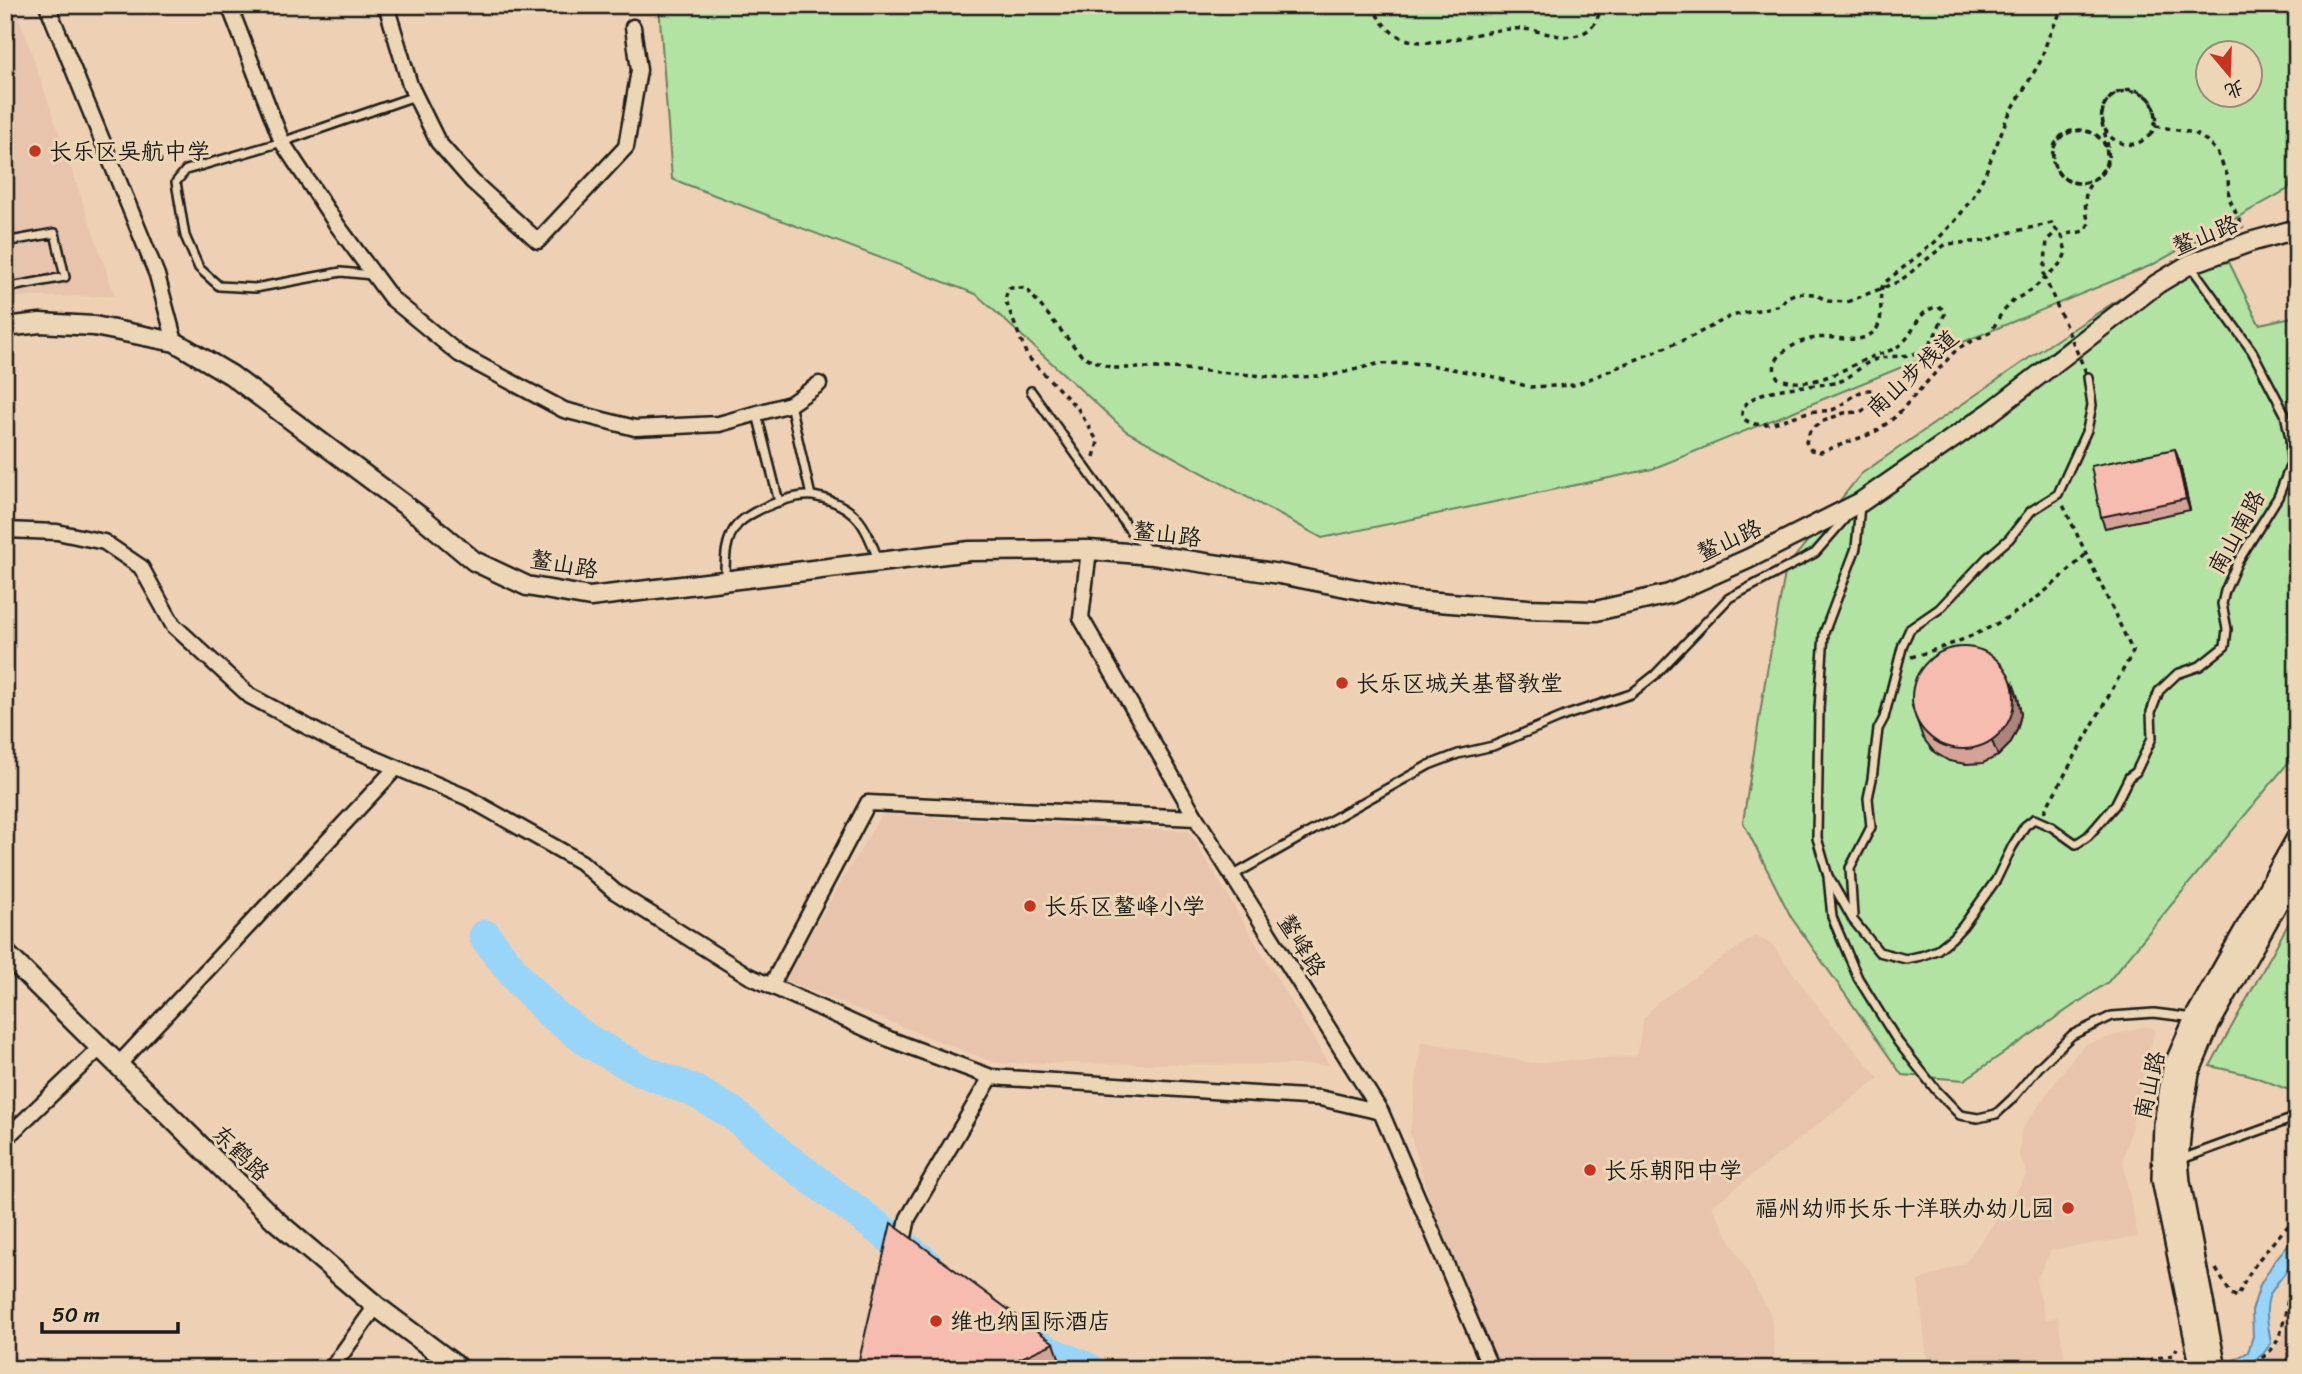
<svg xmlns="http://www.w3.org/2000/svg" width="2302" height="1374" font-family="Sriracha,'LXGW WenKai TC',sans-serif">
<style>
.built{fill:#e8c4ad}
.green{fill:#b2e3a3;stroke:#678060;stroke-width:2;fill-rule:evenodd}
.water{fill:#98d5f9;stroke:#668ba1;stroke-width:2}
.lines{fill:none;stroke-linecap:round;stroke-linejoin:round}
.river{stroke:#98d5f9;stroke-width:33}
.service-casing{stroke:#1c1c1c;stroke-width:12}
.minor-casing{stroke:#1c1c1c;stroke-width:19}
.tertiary-casing{stroke:#1c1c1c;stroke-width:23}
.secondary-casing{stroke:#1c1c1c;stroke-width:24}
.path{stroke:#1c1c1c;stroke-width:3.5;stroke-dasharray:5 5;stroke-linecap:butt}
.service{stroke:#ecd6b5;stroke-width:7}
.minor{stroke:#ecd6b5;stroke-width:14}
.tertiary{stroke:#ecd6b5;stroke-width:18}
.secondary{stroke:#ecd6b5;stroke-width:19}
.path-bridge{stroke:#1c1c1c;stroke-width:3.5;stroke-dasharray:5 5;stroke-linecap:butt}
.wall{fill:#d4a297;stroke:#1c1c1c;stroke-width:2}
.shaded-wall{fill:#ac847b;stroke:#1c1c1c;stroke-width:2}
.building{fill:#f6bcb0;stroke:#1c1c1c;stroke-width:2}
.poi-dot{fill:#c8321e;stroke:#ecd6b5;stroke-width:2.5}
.labels{text-anchor:middle;stroke-width:6;stroke-linejoin:round;paint-order:stroke}
.poi-label{font-size:23px;fill:#1c1c1c;stroke:#ecd6b5;text-anchor:start}
.street-label{font-size:23px;fill:#1c1c1c;stroke:#ecd6b5}
</style>
<rect width="100%" height="100%" fill="#eed1b4"/>
<filter id="ink" filterUnits="userSpaceOnUse"><feTurbulence type="fractalNoise" baseFrequency=".0143" numOctaves="2"/><feDisplacementMap in="SourceGraphic" scale="14" xChannelSelector="R" yChannelSelector="G"/><feConvolveMatrix kernelMatrix="1 2 1 2 8 2 1 2 1" color-interpolation-filters="sRGB"/></filter>
<g filter="url(#ink)">
<path class="built" d="M5 5H15L115 296 20 297 5 300Z
M881 815 1189 831 1329 1065 995 1063 783 980Z
M1755 936 1772 944 1825 1016 1879 1078 1712 1206 1771 1316 1776 1366 1763 1369H1501L1442 1242 1410 1133 1421 1041 1532 1063 1636 1056 1644 1018 1659 1001Z
M2144 1026 2155 1029 2123 1161 2138 1237 2051 1250 2036 1281 2046 1319 2058 1317 2065 1361 1990 1369H1928L1918 1281 1965 1263 2016 1192 2027 1174 2019 1155 2021 1130 2069 1063 2084 1045Z
M2297 1304V1369H2252L2272 1353 2290 1325Z"/>
<path class="green" d="M659 5H2297V165L2288 189 2152 265 1652 469 1322 538 1126 431 976 294 672 179ZM2208 52H2250V94H2208Z
M2229 262 2259 324 2297 316V752L2108 982 1964 1080 1902 1075 1791 917 1743 822 1765 682 1786 568 1861 474 2032 356 2156 275Z
M2297 908V1093L2250 1075 2210 1066Z"/>
<path class="water" d="M2297 1234V1260C2289 1267 2273 1287 2269 1297 2264 1311 2269 1329 2271 1343L2263 1354 2241 1369H2178L2234 1360 2248 1352 2253 1336 2252 1311 2260 1285 2275 1260Z"/>
<g class="lines">
<path class="river" d="M485 936 520 981 550 1012 588 1041 638 1069 694 1091 732 1113 782 1156 925 1263
M1018 1333 1050 1353 1088 1369"/>
<defs>
<path id="service" d="M5 242 55 233 65 277 5 288
M372 275 341 272 255 288 219 286 199 268 185 236 176 182 186 170 282 142 415 96
M1031 391 1134 536 1150 552
M790 404 811 496
M757 414 779 502
M1860 505 1856 548 1824 633 1819 709 1817 838 1828 876 1853 920 1879 952 1906 959 1921 956 1937 950 1952 938 1963 926 1996 880 2012 847 2025 826 2034 819 2052 827 2076 844 2088 836 2097 826 2115 805 2129 777 2136 772 2152 738 2151 712 2159 691 2177 674 2200 666 2225 646 2227 629 2222 604 2225 591 2237 563 2278 497 2291 464 2290 438 2285 414 2252 351 2190 265
M725 581C725 562 724 539 738 524 753 509 793 494 813 496 827 498 843 505 853 514 866 525 872 545 879 561
M1232 876 1429 765 1458 754 1493 746 1567 715 1631 694 1655 675 1729 598 1815 553 1848 515
M1828 877 1832 917 1858 978 1898 1042 1936 1090 1960 1115 1978 1118 1996 1114 2012 1099 2039 1067 2072 1035 2112 1016 2154 1013 2194 1018
M1853 916 1850 868 1871 827 1868 798 1872 779 1878 729 1884 718 1903 644 1910 629 1939 609 1987 558 2009 539 2031 511 2058 494 2087 430 2092 405 2088 377
M2179 1160 2297 1117"/>
<path id="minor" d="M47 5 157 275 175 342
M229 5 282 142 337 225 391 298 459 354 564 410 635 428 719 424 790 404 819 384
M386 5 410 85 438 142 472 181 538 241 626 147 639 70 633 27
M5 530 57 532 104 542 141 567 173 625 250 696 336 742 466 797 581 862 614 891 749 976 889 1039 991 1077
M1089 550 1081 618 1196 818 1381 1112 1491 1369
M771 986 868 803 1196 818
M118 1065 396 768
M5 1139 101 1047
M901 1251 908 1218 991 1077 1320 1098 1381 1112
M331 1369 376 1306"/>
<path id="tertiary" d="M5 327 40 323 94 326 175 342 231 375 425 520 474 561 527 586 590 597 970 551 1089 550 1153 555 1280 574 1412 600 1528 609 1596 611 1669 594 1748 559 1861 502 1991 412 2157 284 2190 264 2250 242 2297 229"/>
<path id="secondary" d="M5 953 275 1220 376 1306 460 1369
M2201 1369 2162 1179 2164 1124 2173 1068 2195 1018 2297 838
M2216 1369 2180 1182 2178 1160 2182 1116 2189 1073 2209 1025 2297 868"/>
</defs>
<use href="#service" class="service-casing"/>
<use href="#minor" class="minor-casing"/>
<use href="#tertiary" class="tertiary-casing"/>
<use href="#secondary" class="secondary-casing"/>
<path class="path" d="M1372 5C1403 74 1470 25 1522 29 1543 30 1565 43 1585 32 1596 26 1599 16 1601 5
M2064 5 2049 36 2040 62 2007 118 1985 174 1973 197 1956 220 1935 242 1884 283C1875 298 1889 322 1871 334 1855 345 1834 335 1816 338 1799 340 1763 357 1778 378 1787 381 1795 383 1805 382 1828 380 1850 366 1871 357 1881 353 1893 351 1901 344 1917 331 1914 313 1938 306L1944 310 1945 314C1938 325 1935 342 1923 350 1909 359 1887 354 1871 361 1858 367 1851 379 1835 383 1814 387 1739 385 1742 417 1759 435 1791 415 1810 412 1817 410 1825 412 1832 410 1849 404 1861 381 1881 394V401L1860 412 1844 413 1821 422 1810 431 1806 442 1811 450 1821 452 1868 435 1878 430 1895 417 1958 348 1991 332 2001 314 2013 301 2033 289 2062 262 2066 252 2062 236C2073 230 2084 237 2089 223 2085 210 2082 193 2092 182 2098 174 2105 171 2107 160 2112 121 2049 121 2053 159 2057 196 2115 189 2106 147
M2151 134C2143 142 2133 147 2121 143 2112 140 2105 133 2103 123 2094 83 2163 76 2156 126L2194 133 2207 141 2217 152 2228 177 2229 198 2243 228
M1094 457 1098 442 1078 409 1027 356 1005 299 1009 288H1026L1082 356 1112 368H1172L1286 378 1333 375 1377 364 1406 363 1425 364 1490 376 1530 387 1575 385 1693 336 1731 316 1781 305 1787 297 1797 293 1814 294 1828 301 1847 302 1900 281 1946 244 1986 241 2003 234 2052 223 2057 231 2047 240 2044 276
M1911 657C1988 635 2030 610 2087 553
M2044 812 2133 652 2063 505
M2216 1269 2231 1294 2238 1297C2248 1268 2275 1239 2297 1217
M2069 1369 2136 1362 2173 1355 2177 1348
M2245 1369C2253 1364 2262 1359 2268 1353 2288 1336 2284 1294 2297 1271"/>
<use href="#service" class="service"/>
<use href="#minor" class="minor"/>
<use href="#tertiary" class="tertiary"/>
<use href="#secondary" class="secondary"/>
<path class="path-bridge" d="M2106 147C2091 118 2048 128 2053 161 2058 187 2094 191 2105 168 2118 140 2087 120 2111 97 2135 76 2168 103 2151 134
M2044 276 2088 377"/>
</g>
<path class="wall" d="M2179 460 2190 510 2105 528 2101 517Z
M2013 683 2018 698 2021 714 2017 730 2010 744 1998 756 1983 763 1966 764 1949 761 1934 752 1923 738 1912 706Z
M1054 1343 1063 1369H857Z"/>
<path class="shaded-wall" d="M2175 449 2179 460 2190 510 2186 499Z
M2013 683 2018 698 2021 714 2017 730 2010 744 1998 756 1992 741Z"/>
<path class="building" d="M2175 449 2186 499 2101 517 2091 466Z
M1912 698a51 51 0 1 1 102 0a51 51 0 1 1-102 0Z
M891 1223 1054 1343 997 1369H857Z"/>
</g>
<g class="poi-dot">
<circle cx="35" cy="151" r="7"/>
<circle cx="1342" cy="683" r="7"/>
<circle cx="1030" cy="906" r="7"/>
<circle cx="1590" cy="1170" r="7"/>
<circle cx="2068" cy="1208" r="7"/>
<circle cx="936" cy="1321" r="7"/>
</g>
<g class="labels">
<g class="poi-label">
<text x="49" y="159">长乐区吴航中学</text>
<text x="1356" y="691">长乐区城关基督教堂</text>
<text x="1044" y="914">长乐区鳌峰小学</text>
<text x="1604" y="1178">长乐朝阳中学</text>
<text x="2054" y="1216" text-anchor="end">福州幼师长乐十洋联办幼儿园</text>
<text x="950" y="1329">维也纳国际酒店</text>
</g>
<g class="street-label">
<text transform="translate(2205 235) rotate(-22)" y="8">鳌山路</text>
<text transform="translate(1912 373) rotate(-43)" y="8">南山步栈道</text>
<text transform="translate(2236 532) rotate(-61)" y="8">南山南路</text>
<text transform="translate(1167 534) rotate(7)" y="8">鳌山路</text>
<text transform="translate(1729 540) rotate(-25)" y="8">鳌山路</text>
<text transform="translate(564 564) rotate(10)" y="8">鳌山路</text>
<text transform="translate(1302 945) rotate(58)" y="8">鳌峰路</text>
<text transform="translate(2149 1085) rotate(-77)" y="8">南山路</text>
<text transform="translate(241 1153) rotate(44)" y="8">东鹤路</text>
</g>
</g>
<rect width="2302" height="1374" fill="none" stroke="#ecd6b5" stroke-width="28"/>
<rect x="14" y="14" width="2274" height="1346" fill="none" stroke="#1c1c1c" stroke-width="2.5" filter="url(#ink)"/>
<g transform="translate(2229 74) rotate(161)"><circle r="33" fill="#ecd6b5" stroke="#998c78" stroke-width="2"/>
<path d="M0-5L12 26L0 18L-12 26Z" fill="#c8321e"/>
<text y="-10" font-size="19" font-weight="bold" text-anchor="middle" fill="#1c1c1c">北</text>
</g>
<path d="M42 1322v10h136v-10" fill="none" stroke="#1c1c1c" stroke-width="3.5"/>
<text x="52" y="1322" font-size="21" fill="#1c1c1c" stroke="#ecd6b5" stroke-width="5" paint-order="stroke">50 m</text>
</svg>
